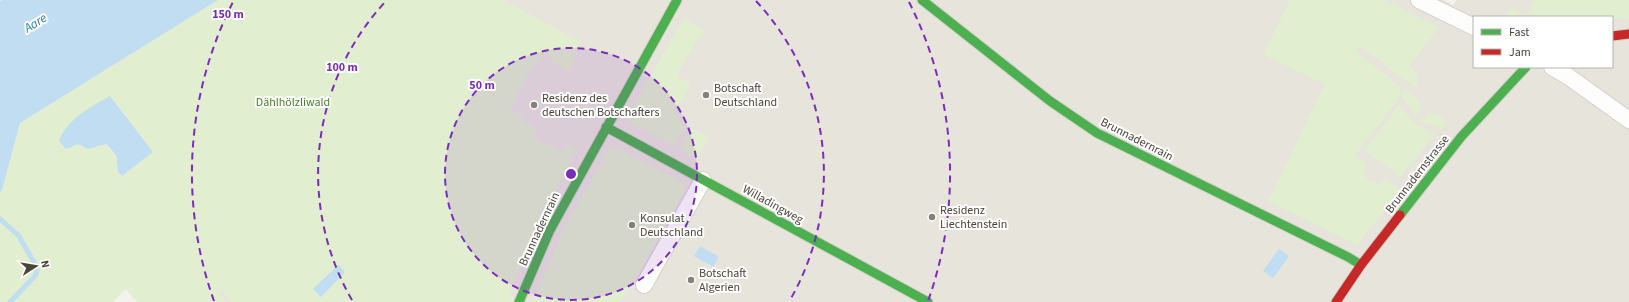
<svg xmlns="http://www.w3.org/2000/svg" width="1629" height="302" font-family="'Source Sans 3',sans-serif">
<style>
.residential{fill:#e7e4dc;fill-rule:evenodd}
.green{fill:#e1eecf;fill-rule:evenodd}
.water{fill:#c0ddf1}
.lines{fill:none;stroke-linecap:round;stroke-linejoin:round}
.stream{stroke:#c0ddf1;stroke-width:5}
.street-casing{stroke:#d2d0cb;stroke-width:18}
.fast-casing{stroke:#d3cfc5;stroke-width:11}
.jam-casing{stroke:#d3cfc5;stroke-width:11}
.street{stroke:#fdfdfc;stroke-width:16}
.fast{stroke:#4caf50;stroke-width:9}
.jam{stroke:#c62828;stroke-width:9}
.ring{fill:none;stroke:#7b2cbf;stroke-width:2;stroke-dasharray:7 5}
.poi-dot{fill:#868178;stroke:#fff;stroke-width:1.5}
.labels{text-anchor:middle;stroke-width:4;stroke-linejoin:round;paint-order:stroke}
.poi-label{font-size:12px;fill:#4b4439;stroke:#fff;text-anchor:start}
.park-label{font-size:12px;fill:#4a7f2a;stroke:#fff}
.street-label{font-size:12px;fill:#4b4439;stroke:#fff}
.water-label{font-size:13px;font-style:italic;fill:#2e7ab2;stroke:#fff}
.centre{fill:#7b2cbf;stroke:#fff;stroke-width:2}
.ring-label{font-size:12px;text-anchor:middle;font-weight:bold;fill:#7b2cbf;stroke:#fff;stroke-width:4;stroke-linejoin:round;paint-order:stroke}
</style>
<rect width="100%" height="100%" fill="#f4f2ee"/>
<path class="residential" d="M456 0H1443L1453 5 1457 0H1629V302H225L219 294 259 199ZM1474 17H1612V67H1474Z"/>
<path class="green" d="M218 0H504L581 42 572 58 575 60 568 71 552 62V57L546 53 541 57 539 56 530 71H529L510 109 522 116 521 120 538 129 533 137 563 153 568 144 576 148C554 196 530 242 510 290L511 295 518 302H231L221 289 219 294 225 302H137L126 289 113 302H0V193L2 190 20 123ZM110 96 153 152 122 176 118 172 116 155 105 144 88 149 78 144Z
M1290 0H1385L1439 27 1409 66 1419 74 1416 77 1418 86 1414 87 1360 46 1356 51 1401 87 1398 100 1355 155 1367 164 1365 168 1364 175 1370 182 1379 184 1386 179 1401 190 1357 245 1268 201 1325 84 1263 55Z
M1535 0H1629V18L1612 20V17H1505L1510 7 1526 16Z
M684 18 707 32 699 37 678 73 680 78 691 84 674 115 688 123 674 145 629 122 628 116Z
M1407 88 1406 90 1417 98 1422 107 1415 116 1401 96 1403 89Z
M1399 105 1413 122 1435 134 1400 177 1365 150Z
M1429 112 1431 114H1437L1447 122 1442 129 1421 121Z
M692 128 709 138 697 159 680 149Z
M614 146 682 182 685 187 684 192 621 302H533L566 224 610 147Z"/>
<path class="water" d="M2 0H218L20 123 2 190 0 193V1Z
M110 96 153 152 122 176 118 172 116 155 106 144 88 149 78 144 66 149 59 141C67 119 91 107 110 96Z
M700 246 719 257 713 267 694 256Z
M1279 249 1289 256 1273 278 1263 271Z
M338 265 345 272 321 297 313 289Z"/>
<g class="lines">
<path class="stream" d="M0 219 19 236 36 266 37 271 35 276 10 302"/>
<defs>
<path id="street" d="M1419 0 1474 27
M1552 67 1569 77 1629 120
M644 285 703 180"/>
<path id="fast" d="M922 0 1050 101 1097 133 1348 257 1361 265
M606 127 928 302
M1400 215 1461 137 1526 67
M519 302 550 230 677 0"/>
<path id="jam" d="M1612 36 1629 34
M1336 302 1361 265 1400 215"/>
</defs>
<use href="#street" class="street-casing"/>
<use href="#fast" class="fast-casing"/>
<use href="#jam" class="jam-casing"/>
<use href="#street" class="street"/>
<use href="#fast" class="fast"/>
<use href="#jam" class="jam"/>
</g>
<circle cx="571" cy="174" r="126" fill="#7b2cbf" fill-opacity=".12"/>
<g class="ring">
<circle cx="571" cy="174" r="126"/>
<path d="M352 300A253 253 0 0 1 386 1M756 1A253 253 0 0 1 790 300"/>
<path d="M214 301A379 379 0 0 1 233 2M909 2A379 379 0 0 1 928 301"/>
</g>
<g class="poi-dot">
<circle cx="706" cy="95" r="4"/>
<circle cx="534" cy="105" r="4"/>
<circle cx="932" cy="217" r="4"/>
<circle cx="632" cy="225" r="4"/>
<circle cx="691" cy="280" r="4"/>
</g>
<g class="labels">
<g class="poi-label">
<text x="714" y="92">Botschaft<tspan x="714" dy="14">Deutschland</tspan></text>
<text x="542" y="102">Residenz des<tspan x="542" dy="14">deutschen Botschafters</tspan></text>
<text x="940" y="214">Residenz<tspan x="940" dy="14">Liechtenstein</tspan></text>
<text x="640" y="222">Konsulat<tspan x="640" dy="14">Deutschland</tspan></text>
<text x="699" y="277">Botschaft<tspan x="699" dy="14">Algerien</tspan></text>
</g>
<g class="park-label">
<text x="293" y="106">Dählhölzliwald</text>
</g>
<g class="street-label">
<text transform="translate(1137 139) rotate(27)" y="4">Brunnadernrain</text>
<text transform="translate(1417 174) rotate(-52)" y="4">Brunnadernstrasse</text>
<text transform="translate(773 204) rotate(29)" y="4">Willadingweg</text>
<text transform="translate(539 229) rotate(-65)" y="4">Brunnadernrain</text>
</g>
<g class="water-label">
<text transform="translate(35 22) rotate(-32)" y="5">Aare</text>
</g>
</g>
<circle cx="571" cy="174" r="6" class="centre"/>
<g class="ring-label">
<text x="228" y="18">150 m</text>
<text x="342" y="71">100 m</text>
<text x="482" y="89">50 m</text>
</g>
<rect x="1473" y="16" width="140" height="52" fill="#ffffff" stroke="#b7b4b0"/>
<rect x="1481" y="29" width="20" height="6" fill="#4caf50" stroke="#b7b4b0"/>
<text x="1509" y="36" font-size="12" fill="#4b4439">Fast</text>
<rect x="1481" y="49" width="20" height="6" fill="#c62828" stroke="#b7b4b0"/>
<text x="1509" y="56" font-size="12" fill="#4b4439">Jam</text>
<g transform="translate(36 266) rotate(78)" stroke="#ffffff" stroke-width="3" paint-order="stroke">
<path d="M0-3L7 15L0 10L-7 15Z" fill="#4b4439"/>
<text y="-6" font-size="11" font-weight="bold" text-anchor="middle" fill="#4b4439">N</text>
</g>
</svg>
